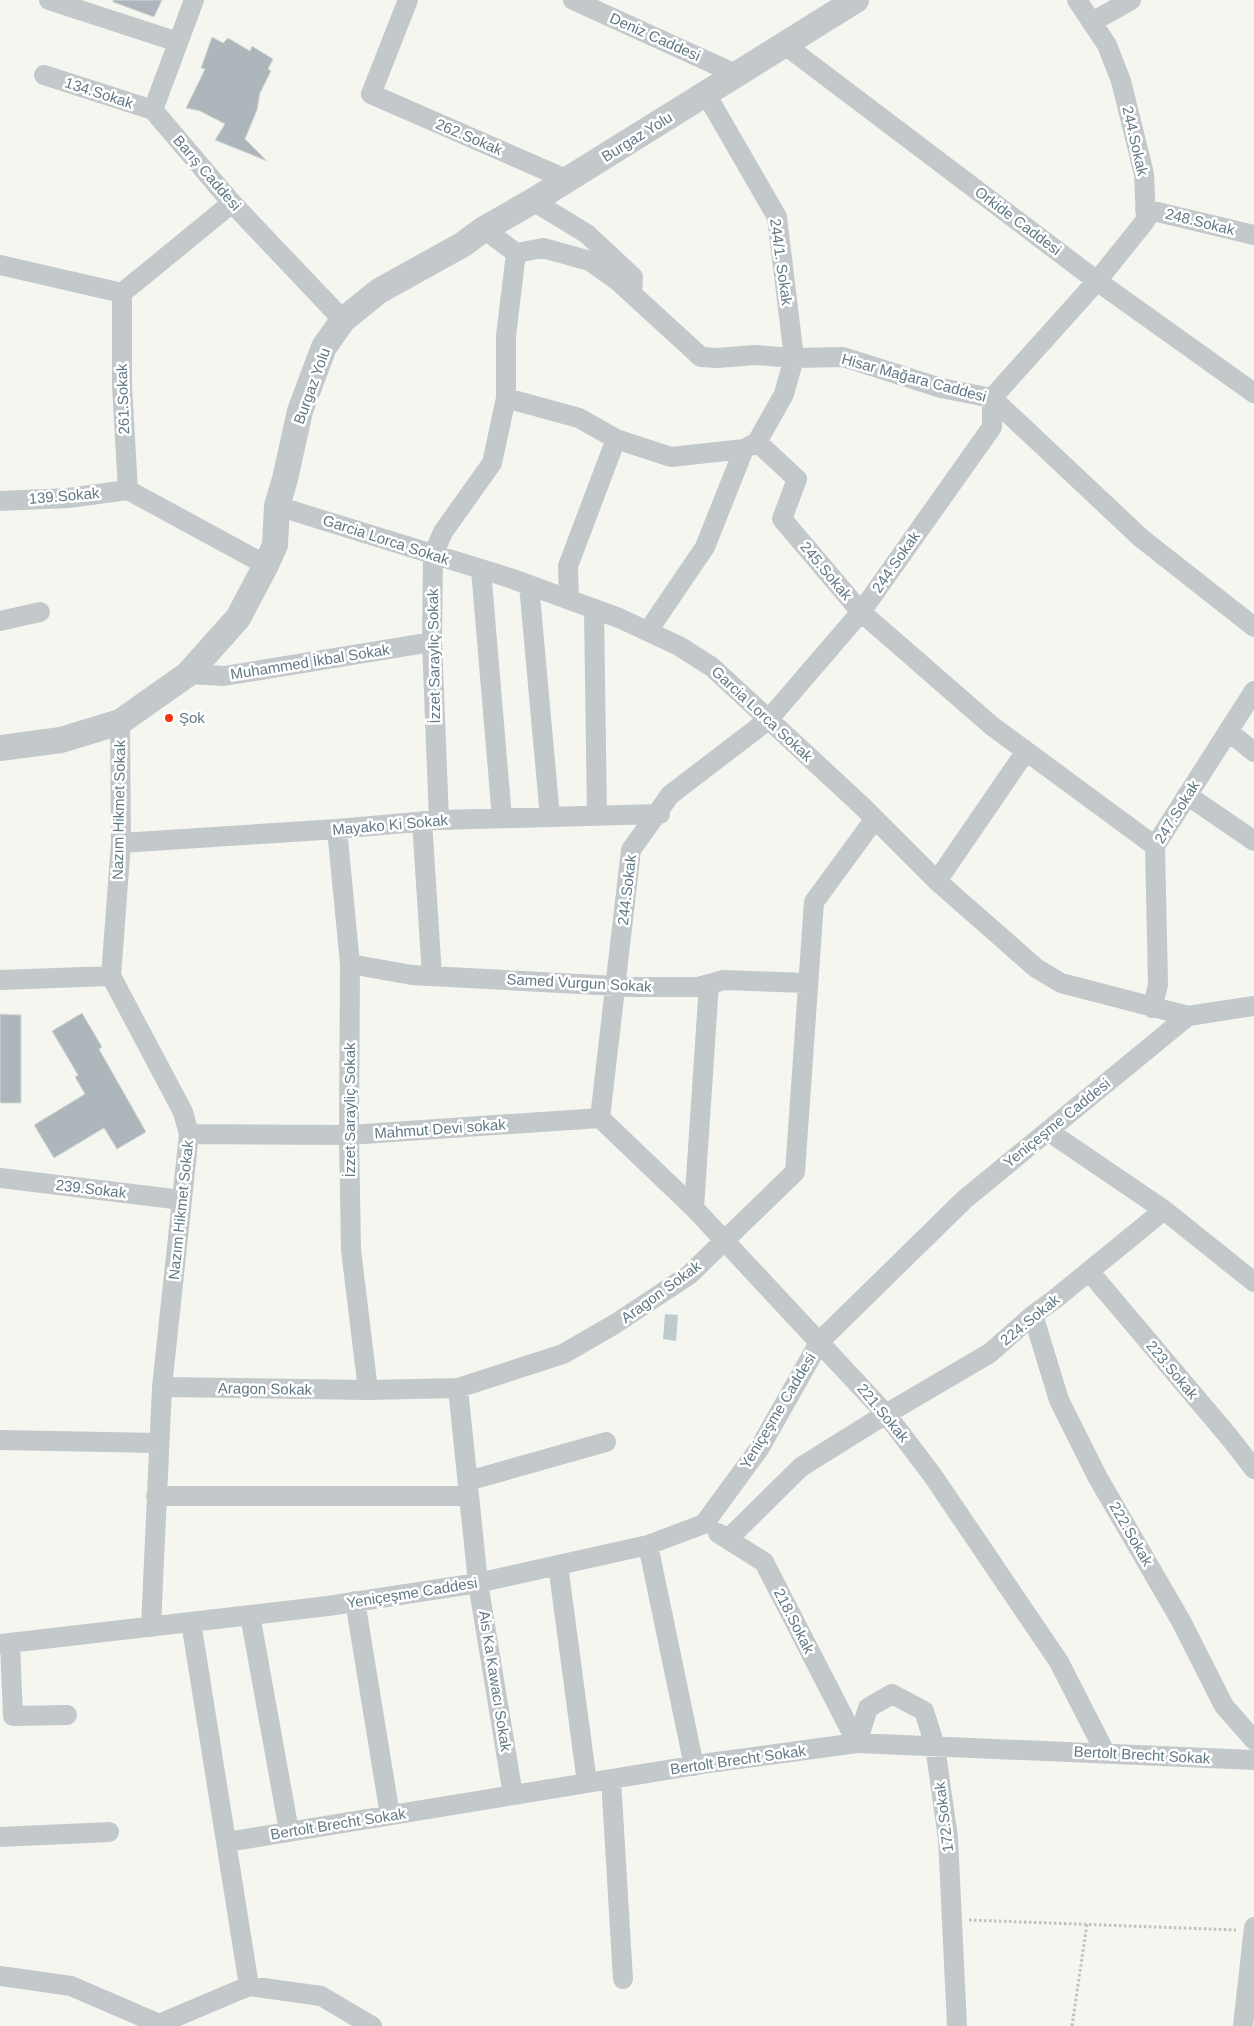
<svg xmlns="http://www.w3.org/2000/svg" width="1254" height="2026" font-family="Arial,sans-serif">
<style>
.water{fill:#bdcbcf}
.building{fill:#adb7bb;stroke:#d7d7d4}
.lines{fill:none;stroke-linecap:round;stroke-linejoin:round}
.path{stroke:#bec1c3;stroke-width:3;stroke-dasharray:2.5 2.5;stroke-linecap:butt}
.minor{stroke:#c3c8cb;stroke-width:20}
.tertiary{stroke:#c3c8cb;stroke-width:26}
.poi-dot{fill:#f43313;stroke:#fff;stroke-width:2}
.labels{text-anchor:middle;stroke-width:5;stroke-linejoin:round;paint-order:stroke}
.street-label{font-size:15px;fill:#627986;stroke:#fff}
.poi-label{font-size:15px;fill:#627986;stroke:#fff;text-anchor:start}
</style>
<rect width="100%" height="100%" fill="#f6f6f1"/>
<path class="water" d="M665 1314 678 1315 676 1341 663 1339Z"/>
<path class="building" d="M113 0H162L154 17 113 2Z
M212 37 223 43 228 38 250 51 252 46 273 59 268 69 271 71 260 93 257 110 245 139 267 161 215 140 225 124 200 111 186 108 205 69 201 68Z
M82 1013 102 1047 99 1049 146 1132 117 1149 104 1128 54 1158 34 1125 85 1094 75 1077 78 1075 52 1031Z
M0 1014 21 1015V1103H0Z"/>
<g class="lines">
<path class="path" d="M969 1920 1236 1930
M1072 2026 1087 1924"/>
<path class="minor" d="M49 0 178 42
M194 0 153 110 232 203 343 320
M408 0 371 94 568 180
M573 0 738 75
M1092 22 1131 0
M785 45 1097 281 1254 393
M44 75 153 110
M706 94 777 217 794 358 784 394 757 442
M533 201 587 234 633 277 632 294
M232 203 122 293V386L128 490 266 565
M1145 209 1254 235
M516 253 543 248 590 261 618 281 701 357 717 358 755 355 794 358 843 357 941 388 992 398 1141 538 1254 627
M0 265 122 293
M506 398 579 418 616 439 671 457 744 449 757 442 797 479 782 519 861 612 992 726 1155 846
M0 501 68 498 128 490
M277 506 510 578 619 618 679 646 712 667 862 806 937 881 1036 968 1061 983 1188 1016
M481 570 502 818
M529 585 550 817
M569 600 568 566 616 439
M594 609 597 816
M0 621 40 612
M648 631 705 547 744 449
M188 674 224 676 432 642
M120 722 121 843 111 976 183 1112 189 1134 162 1387 151 1627
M1228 731 1254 752
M1187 795 1254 841
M439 820 432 642 433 555 443 532 492 463 506 398V336L516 253 484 229
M422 821 432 976
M337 829 350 964 349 1135 351 1250 368 1390
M121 843 337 829 439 820 660 814
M937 881 1026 751
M350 964 412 975 635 987H698L724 980 807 983
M0 980 111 976
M1152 1008 1158 985 1155 846 1254 691
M600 1118 631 850 670 795 768 720 861 612 992 427V398L1097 281 1146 220 1144 174 1121 81 1107 45 1077 0
M600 1118 694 1208 886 1414 933 1476 1059 1662 1106 1754
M1048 1131 1164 1210 1254 1282
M189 1134 349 1135 600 1118
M0 1178 182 1200
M694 1208 709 984
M1089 1271 1230 1438 1254 1469
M1033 1315 1059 1400 1098 1478 1181 1621 1224 1706 1254 1740
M162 1387 368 1390 458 1388 563 1354 615 1324 689 1275 795 1172 814 902 874 820
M458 1388 478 1583 513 1795
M0 1440 159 1443
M468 1481 606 1442
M156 1496H469
M718 1533 764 1562 857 1743
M728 1539 801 1467 886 1414 990 1353 1033 1315 1055 1299 1164 1210
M648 1545 694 1766
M558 1565 587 1783
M355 1601 390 1815
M250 1615 289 1831
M191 1622 249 1986
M10 1643 13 1716 67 1715
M0 1644 328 1606 478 1583 648 1545 704 1524 759 1449 820 1341 965 1199 1188 1016 1254 1006
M857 1743 868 1708 892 1694 924 1711 935 1746 948 1838 957 2026
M611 1779 623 1979
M0 1837 109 1832
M227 1842 709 1763 857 1743 1254 1760
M0 1976 71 1986 159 2024
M159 2024 249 1986 321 1996 372 2026
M1243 2026 1254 1927"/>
<path class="tertiary" d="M0 748 61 740 120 722 188 674 238 618 266 565 275 545 277 506 285 479 300 411 324 347 343 320 379 291 462 245 484 229 533 201 856 0"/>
</g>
<circle class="poi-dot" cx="169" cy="718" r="5"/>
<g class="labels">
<g class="street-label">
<text transform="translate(655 37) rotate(24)" y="5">Deniz Caddesi</text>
<text transform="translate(99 93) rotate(18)" y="5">134.Sokak</text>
<text transform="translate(469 137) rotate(23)" y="5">262.Sokak</text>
<text transform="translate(637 137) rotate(-32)" y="5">Burgaz Yolu</text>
<text transform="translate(1135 141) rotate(77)" y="5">244.Sokak</text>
<text transform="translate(207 173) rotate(49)" y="5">Barış Caddesi</text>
<text transform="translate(1018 221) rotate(37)" y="5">Orkide Caddesi</text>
<text transform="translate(1200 222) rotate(14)" y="5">248.Sokak</text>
<text transform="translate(781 262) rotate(82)" y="5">244/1. Sokak</text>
<text transform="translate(914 378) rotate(15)" y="5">Hisar Mağara Caddesi</text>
<text transform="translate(312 386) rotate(-70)" y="5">Burgaz Yolu</text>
<text transform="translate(123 399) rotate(-92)" y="5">261.Sokak</text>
<text transform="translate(64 496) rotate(-5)" y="5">139.Sokak</text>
<text transform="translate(386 540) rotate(18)" y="5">Garcia Lorca Sokak</text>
<text transform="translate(896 562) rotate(-55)" y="5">244.Sokak</text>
<text transform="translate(826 571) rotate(50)" y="5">245.Sokak</text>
<text transform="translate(434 656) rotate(-91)" y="5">İzzet Sarayliç Sokak</text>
<text transform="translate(310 662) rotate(-9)" y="5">Muhammed İkbal Sokak</text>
<text transform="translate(762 714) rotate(43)" y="5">Garcia Lorca Sokak</text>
<text transform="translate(119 810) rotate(-89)" y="5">Nazım Hikmet Sokak</text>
<text transform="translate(1177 812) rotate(-58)" y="5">247.Sokak</text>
<text transform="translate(390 825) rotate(-5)" y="5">Mayako Ki Sokak</text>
<text transform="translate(627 890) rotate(-83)" y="5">244.Sokak</text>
<text transform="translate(579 983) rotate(3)" y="5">Samed Vurgun Sokak</text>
<text transform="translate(350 1110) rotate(-90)" y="5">İzzet Sarayliç Sokak</text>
<text transform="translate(1057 1123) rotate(-39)" y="5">Yeniçeşme Caddesi</text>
<text transform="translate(440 1129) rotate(-4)" y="5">Mahmut Devi sokak</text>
<text transform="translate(91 1189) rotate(7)" y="5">239.Sokak</text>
<text transform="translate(181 1210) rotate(-84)" y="5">Nazım Hikmet Sokak</text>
<text transform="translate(661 1292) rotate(-36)" y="5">Aragon Sokak</text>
<text transform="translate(1030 1320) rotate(-39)" y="5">224.Sokak</text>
<text transform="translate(1172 1370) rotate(50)" y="5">223.Sokak</text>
<text transform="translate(265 1389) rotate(1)" y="5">Aragon Sokak</text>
<text transform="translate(778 1411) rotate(-59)" y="5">Yeniçeşme Caddesi</text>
<text transform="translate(883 1413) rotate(50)" y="5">221.Sokak</text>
<text transform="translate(1131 1534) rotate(60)" y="5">222.Sokak</text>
<text transform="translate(412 1593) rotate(-9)" y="5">Yeniçeşme Caddesi</text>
<text transform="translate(794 1621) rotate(63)" y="5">218.Sokak</text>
<text transform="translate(495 1681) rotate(81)" y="5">Ais Ka Kawacı Sokak</text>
<text transform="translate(1142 1755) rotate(3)" y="5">Bertolt Brecht Sokak</text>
<text transform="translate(738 1760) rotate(-8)" y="5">Bertolt Brecht Sokak</text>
<text transform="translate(944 1817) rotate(-97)" y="5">172.Sokak</text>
<text transform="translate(338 1824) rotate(-9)" y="5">Bertolt Brecht Sokak</text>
</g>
<g class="poi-label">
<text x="179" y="723">Şok</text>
</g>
</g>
</svg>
